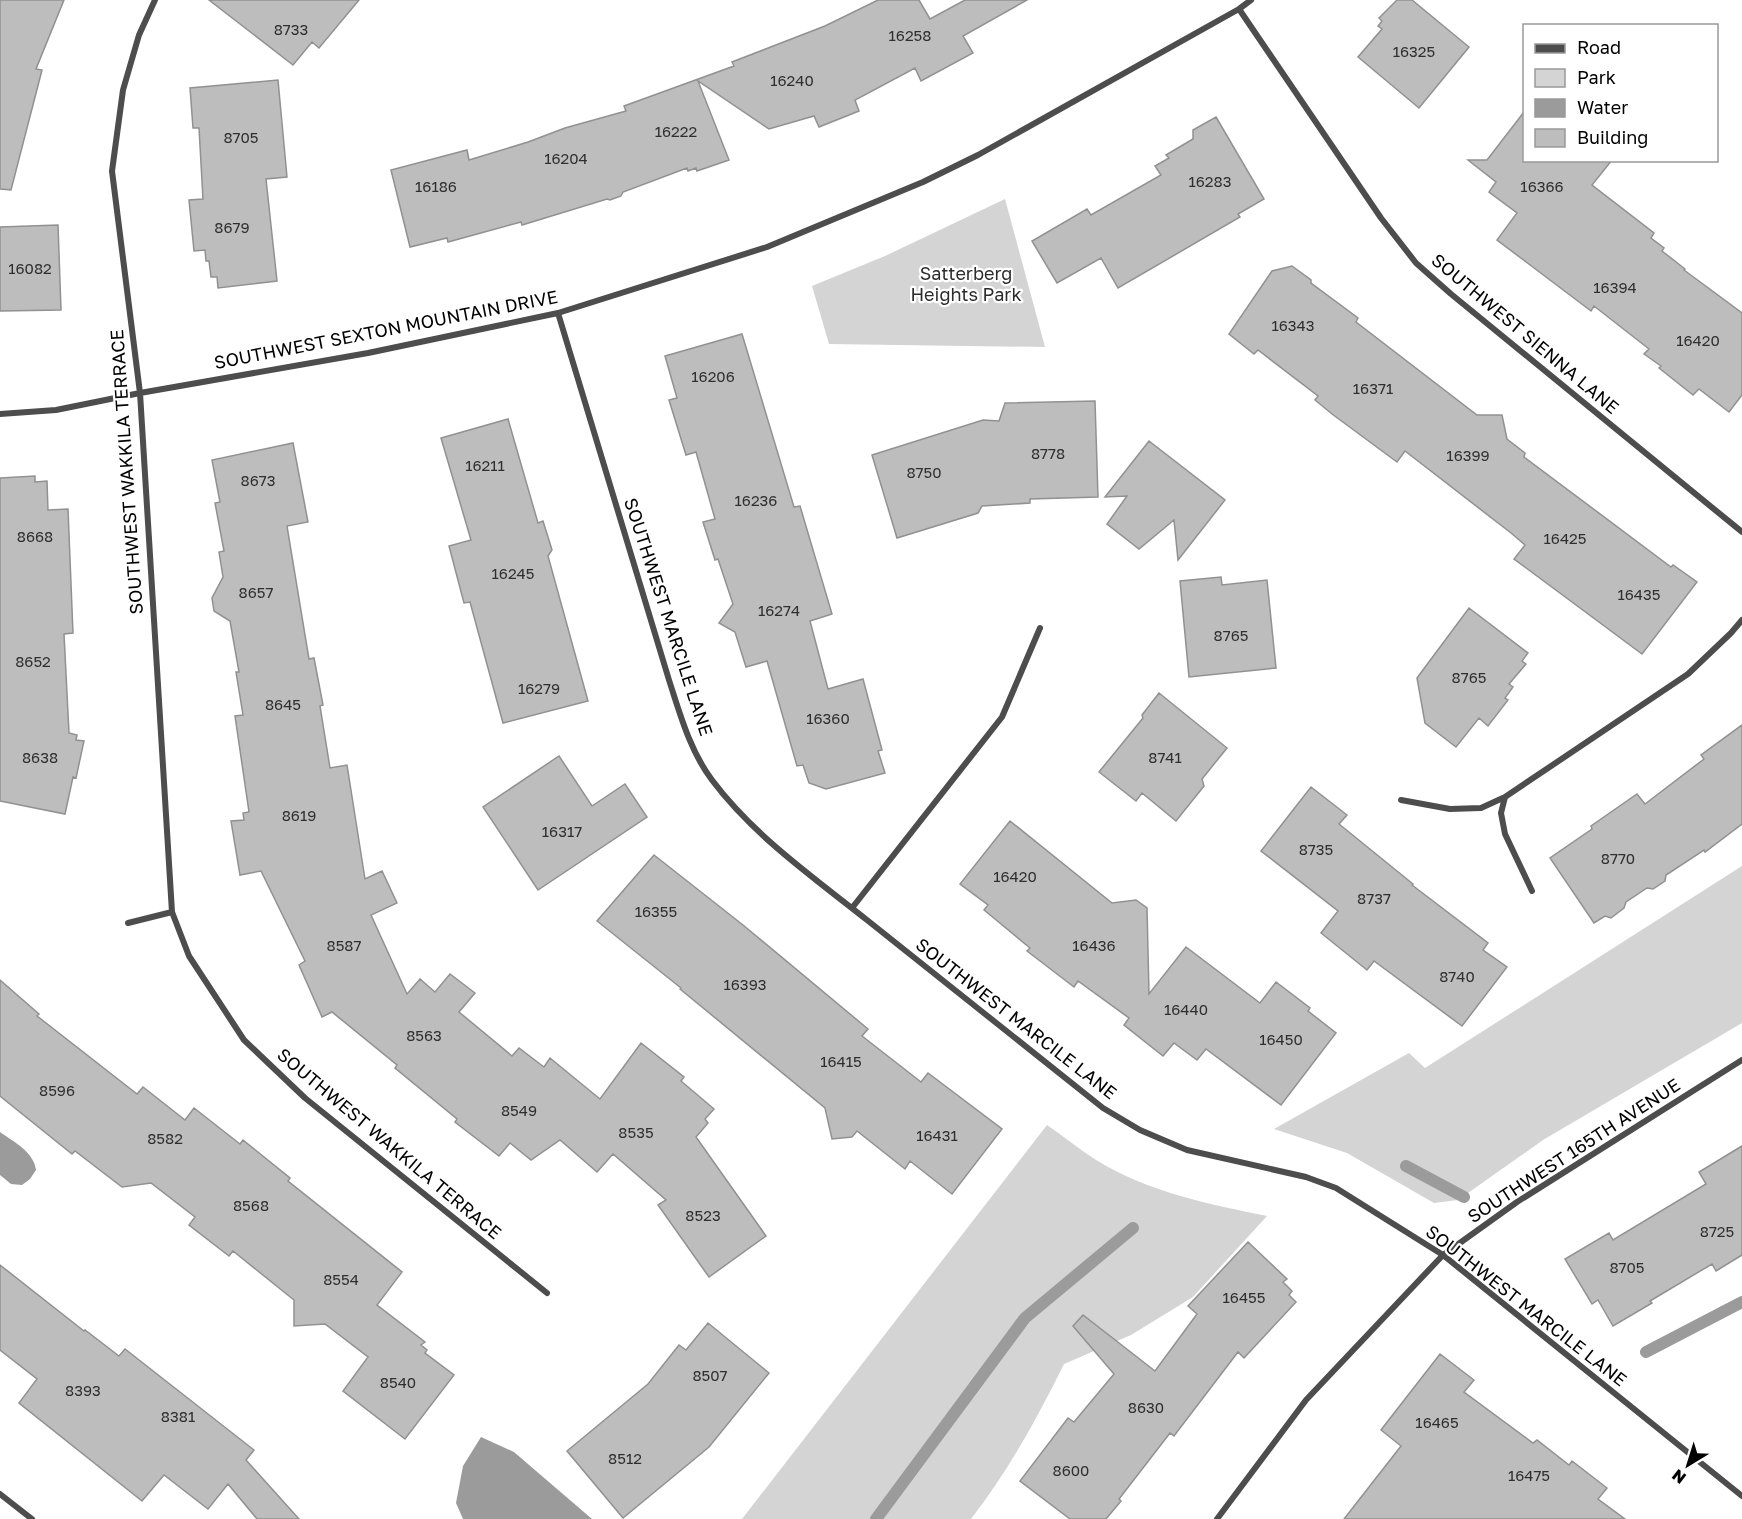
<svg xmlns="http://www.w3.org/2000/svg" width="1742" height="1519" font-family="'Golos Text',sans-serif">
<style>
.green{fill:#d4d4d4}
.water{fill:#9b9b9b}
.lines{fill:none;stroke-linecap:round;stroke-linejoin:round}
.stream{stroke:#9b9b9b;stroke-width:12}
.building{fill:#bdbdbd;stroke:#919191;stroke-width:1.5}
.minor{stroke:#4d4d4d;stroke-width:6}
.labels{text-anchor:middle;stroke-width:4.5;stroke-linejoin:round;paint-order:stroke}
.number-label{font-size:15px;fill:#2f2f2f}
.park-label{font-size:18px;fill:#2b2b2b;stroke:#fff}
.street-label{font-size:18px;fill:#000;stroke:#fff}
</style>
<rect width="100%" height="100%" fill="#fff"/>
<path class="green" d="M1005 199 1045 347 829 344 812 286 885 256Z
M1742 866V1023L1543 1140 1458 1200 1434 1203 1347 1153 1274 1129 1409 1053 1425 1068Z
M1047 1125C1063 1136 1079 1149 1096 1160 1148 1192 1208 1204 1267 1216L1193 1297 1131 1335 1064 1364C1038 1417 1007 1473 971 1519H742Z"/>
<path class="water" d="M0 1132C14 1142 34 1152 36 1170L30 1179 22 1185 11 1184 0 1175Z
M481 1437 514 1452 592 1519H463L456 1503 463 1466Z"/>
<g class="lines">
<path class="stream" d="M1406 1166 1464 1197
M1646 1352 1742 1302
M876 1519 1025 1318 1133 1228"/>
</g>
<path class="building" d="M0 0H64L36 69 42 70 11 190 0 189Z
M209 0H359L319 48 312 42 293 65Z
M878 0H919L930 19 965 0H1027L963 36 973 53 921 81 915 68 855 100 859 111 819 127 814 116 769 129 698 81 729 160 697 171 696 168 688 171 687 168 623 192 621 196 610 200 607 199 522 225 521 222 448 242 447 238 410 247 391 170 467 150 469 160 528 142 565 128 626 111 624 106 734 66 732 62 825 26Z
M1397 0H1412L1469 47 1419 108 1358 57 1382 29 1378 26 1382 21 1379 18Z
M278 80 287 177 266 179 277 281 218 288 217 277H211L209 261H206L205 250 194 251 189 200 203 199 199 128H193L190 88Z
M1524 112V160H1612L1592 185 1654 233 1651 238 1664 248 1662 251 1685 269 1684 270 1742 313V395L1729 412 1699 389 1693 395 1659 368 1661 366 1644 354 1649 349 1594 306 1591 311 1497 240 1517 213 1489 192 1496 182 1468 160H1487Z
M1216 117 1264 199 1238 214 1240 217 1118 288 1101 258 1057 283 1032 241 1087 209 1091 215 1161 175 1155 166 1169 158 1166 155 1193 139V130Z
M58 225 61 310 0 311V227Z
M1292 266 1311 280V283L1358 318 1356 322 1477 415H1502L1507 439 1525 453 1524 457 1671 567 1673 565 1697 582 1642 654 1514 559 1525 545 1511 533 1405 451 1397 462 1332 414 1315 400 1318 396 1258 350 1254 354 1229 334 1272 271Z
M742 334 794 507 800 506 832 614 810 621 828 689 863 679 882 750 878 751 885 773 826 789 809 783 803 765 797 766 767 661 746 667 735 632 719 623 733 604 718 559 715 560 703 522 715 519 696 452 686 455 669 400 677 398 665 356Z
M1095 401 1098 497 1030 499V503L982 506 978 513 897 538 872 455 983 420 999 421 1005 403Z
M508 419 538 523 543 521 552 550 548 556 588 701 503 723 470 602 464 603 449 546 471 540 441 438Z
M1149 441 1225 500 1178 560 1174 520 1139 549 1107 524 1127 496 1105 497Z
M293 443 308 522 287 526 309 659 314 658 323 705 320 706 330 768 347 765 365 879 382 871 397 903 371 915 407 994 420 979 435 992 450 974 475 993 459 1012 512 1056 519 1048 544 1067 550 1058 600 1099 641 1043 684 1077 681 1081 714 1109 705 1119 708 1123 696 1137 766 1236 709 1277 658 1205 666 1200 613 1154 597 1172 560 1140 531 1160 510 1143 499 1156 455 1122 457 1119 395 1068 397 1065 332 1012 322 1017 299 965 305 961 261 871 240 875 231 821 244 820 243 813 249 812 235 716 243 715 236 672H239L230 621 214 611 212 598 223 577 219 552 224 551 215 503 220 502 212 460Z
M35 476V482L47 481 48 510 68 509 73 633 64 634 69 733 77 735 76 740 84 741 76 778 73 777 65 814 0 801V478Z
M1221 577 1222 585 1267 580 1276 668 1189 677 1180 581Z
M1469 608 1528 653 1522 661 1526 664 1509 684 1513 687 1505 698 1508 700 1488 726 1479 718 1456 747 1425 723 1417 678Z
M1159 693 1227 748 1202 779 1204 786 1176 821 1142 793 1136 801 1099 772 1143 718 1142 715Z
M1742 725V824L1705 852 1704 850 1666 875 1665 881 1653 889 1647 888 1626 902 1624 908 1611 918 1605 916 1594 923 1550 858 1592 829 1591 826 1637 794 1645 804 1704 759 1701 755Z
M559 756 592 806 625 784 647 817 538 890 483 807Z
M1311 787 1347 815 1339 824 1413 884 1412 885 1488 943 1483 950 1507 967 1462 1026 1374 961 1367 970 1321 933 1338 911 1261 851Z
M1010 821 1112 903 1136 900 1147 908 1149 994 1186 947 1260 1003 1276 982 1310 1008 1308 1011 1336 1033 1281 1105 1206 1049 1197 1060 1174 1043 1163 1056 1124 1025 1129 1018 1078 981 1074 987 1027 951 1030 948 984 910 988 905 960 884Z
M654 855 743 925 868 1029 862 1036 921 1082 928 1073 1002 1129 952 1194 910 1161 905 1169 857 1131 852 1137 832 1139 825 1108 680 989 681 988 597 921Z
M0 980 39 1014 37 1016 137 1094 143 1087 185 1120 194 1108 240 1144 243 1140 290 1178 288 1181 402 1272 377 1305 425 1342 421 1345 427 1350 425 1353 454 1375 405 1439 343 1391 368 1357 325 1324 294 1326V1300L233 1251 229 1256 189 1225 195 1217 151 1183 122 1187 75 1151 72 1154 0 1096Z
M1742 1146V1255L1716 1271 1712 1264 1650 1301 1652 1303 1613 1326 1598 1300 1592 1304 1565 1259 1609 1233 1613 1240 1706 1184 1699 1172Z
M1248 1242 1287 1279 1283 1282 1292 1291 1289 1295 1296 1302 1244 1358 1238 1352 1174 1436 1170 1433 1119 1499 1121 1501 1106 1519H1070L1020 1481 1068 1418 1074 1422 1114 1374 1073 1326 1083 1315 1155 1371 1197 1314 1188 1306Z
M0 1265 84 1331 85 1330 119 1356 125 1349 254 1450 246 1460 299 1519H257L228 1484 208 1509 164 1475 142 1501 19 1403 37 1379 0 1350Z
M708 1323 769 1373 709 1447 623 1518 567 1451 648 1384 679 1345 686 1350Z
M1440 1354 1474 1380 1464 1392 1533 1443 1537 1440 1569 1465 1572 1461 1607 1488 1598 1499 1625 1519H1344L1401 1446 1381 1430Z"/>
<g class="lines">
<path class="minor" d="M155 0 139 35 123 90 112 171 140 393 172 912 189 956 244 1040 305 1098 547 1293
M1239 9 1381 218 1416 263 1451 294 1742 532
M558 313 669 680C680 714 690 751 712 780 754 836 813 877 867 920 946 983 1024 1045 1103 1108L1140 1130 1187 1150 1306 1177 1336 1188 1443 1255 1742 1496
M0 414 56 410 140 393 368 353 558 313 767 247 923 182 978 155 1239 9 1251 0
M1505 797 1501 813 1505 834 1532 891
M1401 800 1450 809 1481 808 1505 797 1688 674 1731 633 1742 620
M852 908 1002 717 1040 628
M128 923 172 912
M0 1494 32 1519
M1217 1519 1306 1400 1443 1255 1517 1202 1742 1060"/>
</g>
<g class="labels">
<g class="number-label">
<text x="291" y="35">8733</text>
<text x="910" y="41">16258</text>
<text x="1414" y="57">16325</text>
<text x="792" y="86">16240</text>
<text x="676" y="137">16222</text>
<text x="241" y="143">8705</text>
<text x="566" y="164">16204</text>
<text x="1210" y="187">16283</text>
<text x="436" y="192">16186</text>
<text x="1542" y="192">16366</text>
<text x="232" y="233">8679</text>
<text x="30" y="274">16082</text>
<text x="1615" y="293">16394</text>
<text x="1293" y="331">16343</text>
<text x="1698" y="346">16420</text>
<text x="713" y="382">16206</text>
<text x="1373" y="394">16371</text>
<text x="1048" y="459">8778</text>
<text x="1468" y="461">16399</text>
<text x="485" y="471">16211</text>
<text x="924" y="478">8750</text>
<text x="258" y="486">8673</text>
<text x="756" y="506">16236</text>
<text x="35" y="542">8668</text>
<text x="1565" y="544">16425</text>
<text x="513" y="579">16245</text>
<text x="256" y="598">8657</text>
<text x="1639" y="600">16435</text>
<text x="779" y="616">16274</text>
<text x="1231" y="641">8765</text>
<text x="33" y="667">8652</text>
<text x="1469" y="683">8765</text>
<text x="539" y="694">16279</text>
<text x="283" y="710">8645</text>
<text x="828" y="724">16360</text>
<text x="40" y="763">8638</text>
<text x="1165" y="763">8741</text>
<text x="299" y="821">8619</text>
<text x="562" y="837">16317</text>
<text x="1316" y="855">8735</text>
<text x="1618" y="864">8770</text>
<text x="1015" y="882">16420</text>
<text x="1374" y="904">8737</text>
<text x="656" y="917">16355</text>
<text x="344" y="951">8587</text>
<text x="1094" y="951">16436</text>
<text x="1457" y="982">8740</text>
<text x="745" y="990">16393</text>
<text x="1186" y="1015">16440</text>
<text x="424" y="1041">8563</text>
<text x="1281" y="1045">16450</text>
<text x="841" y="1067">16415</text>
<text x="57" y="1096">8596</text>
<text x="519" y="1116">8549</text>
<text x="636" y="1138">8535</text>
<text x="937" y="1141">16431</text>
<text x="165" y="1144">8582</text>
<text x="251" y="1211">8568</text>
<text x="703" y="1221">8523</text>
<text x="1717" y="1237">8725</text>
<text x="1627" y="1273">8705</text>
<text x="341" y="1285">8554</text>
<text x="1244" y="1303">16455</text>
<text x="710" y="1381">8507</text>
<text x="398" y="1388">8540</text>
<text x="83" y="1396">8393</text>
<text x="1146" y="1413">8630</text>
<text x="178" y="1422">8381</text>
<text x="1437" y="1428">16465</text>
<text x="625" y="1464">8512</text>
<text x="1071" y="1476">8600</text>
<text x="1529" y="1481">16475</text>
</g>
<g class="park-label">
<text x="966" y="280">Satterberg<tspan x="966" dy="21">Heights Park</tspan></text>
</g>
<g class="street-label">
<text transform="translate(386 330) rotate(-11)" y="6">SOUTHWEST SEXTON MOUNTAIN DRIVE</text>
<text transform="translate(1525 334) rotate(40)" y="6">SOUTHWEST SIENNA LANE</text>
<text transform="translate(127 472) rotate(-94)" y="6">SOUTHWEST WAKKILA TERRACE</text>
<text transform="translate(668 617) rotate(72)" y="6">SOUTHWEST MARCILE LANE</text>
<text transform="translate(1016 1019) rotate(38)" y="6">SOUTHWEST MARCILE LANE</text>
<text transform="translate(389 1144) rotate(40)" y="6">SOUTHWEST WAKKILA TERRACE</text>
<text transform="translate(1574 1151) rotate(-33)" y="6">SOUTHWEST 165TH AVENUE</text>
<text transform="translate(1526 1306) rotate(38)" y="6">SOUTHWEST MARCILE LANE</text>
</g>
</g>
<rect x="1523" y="24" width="195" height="138" fill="#ffffff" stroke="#999999" stroke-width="1.5"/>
<rect x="1535" y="44" width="30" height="9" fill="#4d4d4d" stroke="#999999" stroke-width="1.5"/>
<text x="1577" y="54" font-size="18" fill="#000000">Road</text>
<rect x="1535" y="69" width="30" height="18" fill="#d4d4d4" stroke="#999999" stroke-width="1.5"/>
<text x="1577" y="84" font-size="18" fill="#000000">Park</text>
<rect x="1535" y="99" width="30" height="18" fill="#9b9b9b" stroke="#999999" stroke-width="1.5"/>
<text x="1577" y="114" font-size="18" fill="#000000">Water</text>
<rect x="1535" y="129" width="30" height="18" fill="#bdbdbd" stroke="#999999" stroke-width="1.5"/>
<text x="1577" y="144" font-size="18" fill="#000000">Building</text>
<g transform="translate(1688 1465) rotate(218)" stroke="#ffffff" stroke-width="4.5" paint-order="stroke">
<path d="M0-4.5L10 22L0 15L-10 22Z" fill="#000000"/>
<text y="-9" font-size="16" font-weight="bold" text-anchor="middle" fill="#000000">N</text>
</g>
</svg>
